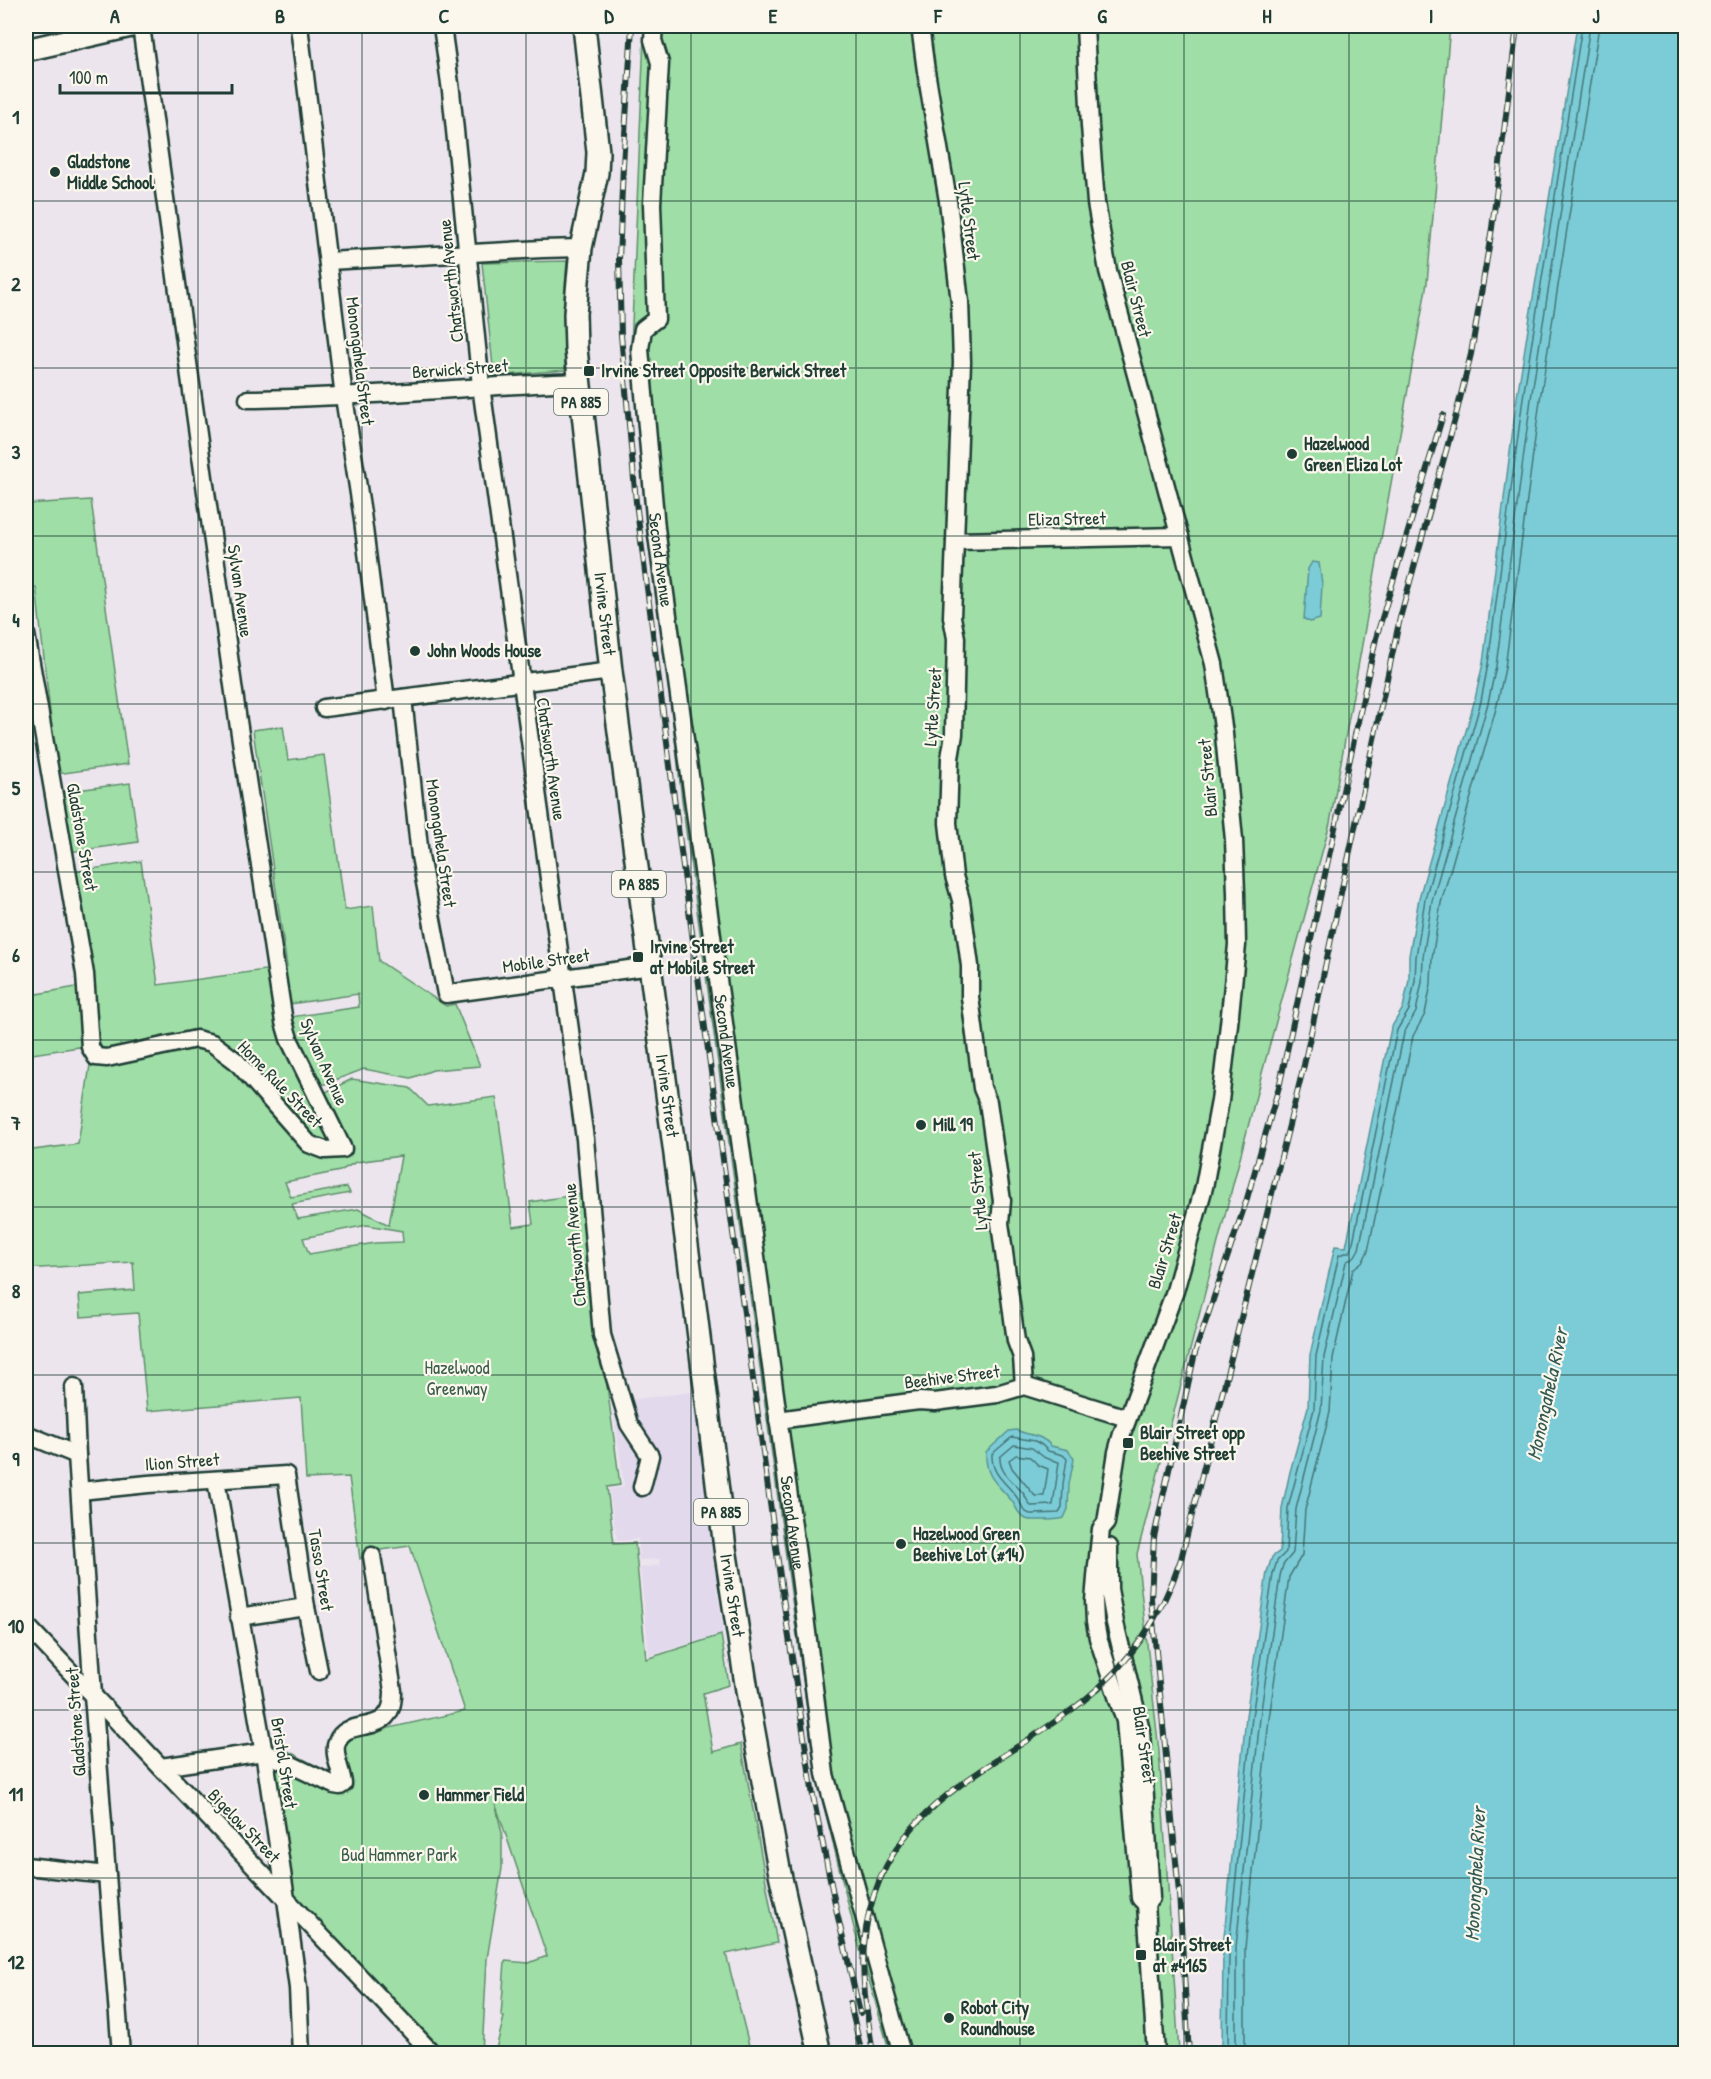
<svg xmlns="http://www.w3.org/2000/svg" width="1711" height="2079" font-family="'Patrick Hand',sans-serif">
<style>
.built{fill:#e2d9ed}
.green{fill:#9fdea6;stroke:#5f8e6d;stroke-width:1.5;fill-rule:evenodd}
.water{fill:#7cccd8;stroke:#579396;stroke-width:1.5}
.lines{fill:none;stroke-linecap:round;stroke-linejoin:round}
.shore{stroke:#447676;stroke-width:1.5}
.minor-casing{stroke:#1f3d34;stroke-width:21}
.major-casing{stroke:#1f3d34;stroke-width:26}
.minor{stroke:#fbf7ec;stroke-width:16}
.major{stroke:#fbf7ec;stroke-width:21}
.rail-casing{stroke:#1f3d34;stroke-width:6}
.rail{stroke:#fbf7ec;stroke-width:4;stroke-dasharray:11;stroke-linecap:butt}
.grid{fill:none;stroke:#1f3d34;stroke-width:1.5;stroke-opacity:0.55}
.poi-dot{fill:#1f3d34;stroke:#fbf7ec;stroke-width:2}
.labels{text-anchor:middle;stroke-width:4.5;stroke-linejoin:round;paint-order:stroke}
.shield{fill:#fbf7ec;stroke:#61756b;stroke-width:1.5}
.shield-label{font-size:16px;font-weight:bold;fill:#1f3d34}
.poi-label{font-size:18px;font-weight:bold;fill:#1f3d34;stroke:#fbf7ec;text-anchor:start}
.street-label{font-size:18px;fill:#1f3d34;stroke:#fbf7ec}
.park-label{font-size:18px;fill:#395d4b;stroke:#fbf7ec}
.water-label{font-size:20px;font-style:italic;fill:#325a55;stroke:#fbf7ec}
.neatline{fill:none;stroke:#1f3d34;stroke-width:2}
.grid-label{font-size:20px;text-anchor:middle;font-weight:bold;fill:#1f3d34}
</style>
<rect width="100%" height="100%" fill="#ece5ed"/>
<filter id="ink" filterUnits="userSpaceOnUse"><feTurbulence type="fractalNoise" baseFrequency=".0167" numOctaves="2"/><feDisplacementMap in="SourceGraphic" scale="12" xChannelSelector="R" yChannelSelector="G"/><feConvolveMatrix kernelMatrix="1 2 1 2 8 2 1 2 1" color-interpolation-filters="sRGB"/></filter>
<g filter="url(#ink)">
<path class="built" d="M610 1386 628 1400 692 1392 723 1633 649 1656 640 1568 660 1565V1559L639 1560 638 1539 617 1541 609 1489 624 1487Z"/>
<path class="green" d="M653 26H1450L1427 283 1330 823 1262 1073 1137 1554 1159 1751 1179 2053H890L855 1932 816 1774 683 809 631 349 644 36Z
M567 261 563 313 565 370 494 376 482 263Z
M91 500 128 764 57 774 36 587 26 588V504Z
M283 726 288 760 324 755 345 910 373 906 379 961 446 1006 455 1004 480 1066 433 1070 411 1078 364 1069 322 1085 324 1093 352 1079 410 1088 428 1106 496 1097 513 1227 533 1224 530 1202 582 1194 620 1485 607 1487 614 1544 635 1543 646 1659 721 1635 729 1685 703 1693 713 1752 741 1744 777 1943 726 1954 751 2053H495L504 2017 501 2016 505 1961 529 1963 547 1956 495 1803 502 1833V1868L487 1959 482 2053H446L293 1894 277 1808 276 1745 334 1775 331 1741 465 1711 410 1546 381 1550 360 1559 349 1477 306 1479 301 1398 147 1411 138 1313 81 1317 79 1295 135 1290 133 1262 26 1269V1151L78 1144 93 1045 26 1055V996L93 984 73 872 141 861 158 985 287 967 253 730ZM358 994 359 1007 291 1017 290 1004ZM401 1156 389 1225 358 1209 298 1219 292 1204 350 1193 347 1187 291 1197 285 1182 340 1171 356 1162ZM367 1225 402 1231 403 1242 375 1243 309 1254 303 1238Z
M130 783 138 842 70 852 62 792Z"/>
<path class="water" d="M1577 26H1685L1686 1902C1682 1952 1686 2003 1685 2053H1222L1223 1947 1246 1716 1267 1572 1272 1557 1280 1551 1282 1508 1290 1472 1308 1407 1310 1355 1335 1246 1346 1247 1391 1028 1403 1008 1409 980V956L1419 898 1475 699 1483 663 1517 397Z
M1312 562 1319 563 1322 584 1320 619 1310 622 1304 619 1308 569Z
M1016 1430C1029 1436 1042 1434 1051 1446L1068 1450 1074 1459 1069 1484 1068 1509 1064 1518C1059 1520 1030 1521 1026 1519 1017 1514 1017 1508 1012 1501 997 1483 985 1478 986 1452L1009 1431Z"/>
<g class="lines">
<path class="shore" d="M1012 1437 1035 1441 1042 1445 1048 1451 1063 1455 1067 1459 1063 1484 1062 1508 1059 1513C1055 1513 1032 1514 1030 1514 1022 1512 1022 1504 1018 1499 1008 1483 991 1476 992 1454Z
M1014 1445 1032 1448 1045 1458 1059 1462 1053 1505 1031 1506C1027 1502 1027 1498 1023 1493 1014 1482 999 1473 1000 1457Z
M1016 1455 1030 1457 1038 1465 1048 1469 1044 1496H1035L1012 1468 1009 1460Z
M1228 2054 1229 1947 1252 1717 1273 1574 1277 1561 1286 1552 1288 1508 1314 1409 1316 1356 1339 1255 1349 1252 1352 1247 1397 1030 1409 1010 1415 981 1416 957 1425 899 1481 701 1488 664 1523 398 1582 26
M1236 2054V1947L1260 1718 1280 1576 1283 1565 1293 1553 1296 1509 1321 1410 1324 1357 1346 1262 1355 1256 1359 1249 1404 1033 1416 1012 1422 982 1423 957 1432 901 1488 703 1496 666 1531 399 1590 26
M1245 2054V1948L1269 1719 1289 1577 1302 1555 1305 1510 1330 1412 1333 1358 1353 1269 1363 1261 1368 1251 1413 1036 1425 1014 1431 984 1432 958 1441 903 1497 705 1505 668 1540 400 1599 26"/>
<defs>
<g id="minor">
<path d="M299 26 344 397 362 513 386 701"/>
<path d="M442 26 451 91 481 386 585 1139 602 1335 629 1424 650 1456 642 1487"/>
<path id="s1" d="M654 26 653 40 660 63 652 204 656 319 643 329 640 349 656 528 800 1577 825 1774 902 2054"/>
<path d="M920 26 926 71 948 201 960 302 962 362 952 617 956 638 954 734 950 758 948 823 954 876 961 900 970 966V997L982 1088 988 1102 1002 1201 1000 1223 1016 1341 1022 1357 1024 1386"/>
<path d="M1085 26 1090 126 1096 203 1108 271 1214 664 1224 734 1234 840 1236 893 1237 945 1229 1024 1220 1101 1204 1187 1175 1291 1122 1434 1117 1452 1106 1523 1101 1529 1097 1566 1094 1601 1095 1622 1098 1638 1125 1721 1140 1898 1146 1904"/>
<path d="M328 261 542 249 581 248"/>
<path d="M248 399C358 398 468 386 579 382"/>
<path d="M955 541 1180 536"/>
<path d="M26 634 85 974 90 1047 96 1057 107 1058 196 1039 212 1043 236 1061 309 1144 325 1150 343 1149 289 1039 284 1022 238 721 141 26"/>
<path d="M403 698 420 856 446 994 651 966"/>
<path d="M324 708 611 671"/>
<path d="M74 1387 77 1455 93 1695 121 2054"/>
<path d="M778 1420 903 1403 919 1401 935 1402 997 1394 1024 1386 1127 1418"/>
<path d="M26 1434 77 1455"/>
<path d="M216 1480 266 1765 286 1899 298 1988 301 2054"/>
<path d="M80 1491 148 1484 286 1475 306 1607 319 1671"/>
<path d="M1109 1547V1589L1115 1623 1141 1731 1151 1898 1146 1904 1156 2054"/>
<path d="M239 1617 306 1607"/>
<path d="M26 1625 433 2054"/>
<path d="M264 1752 334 1785 340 1786 343 1784C342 1771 332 1754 337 1742 347 1714 394 1741 393 1691L372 1556"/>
<path d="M161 1767 264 1752"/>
<path d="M26 1866 107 1875"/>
</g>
<g id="major">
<path id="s2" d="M584 26 598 152 597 173 581 248 575 314 576 349 611 671 696 1313 725 1548 750 1710 779 1869 820 2054"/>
<path d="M26 50 131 26"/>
</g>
</defs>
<use href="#minor" class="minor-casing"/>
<use href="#major" class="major-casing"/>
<use href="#minor" class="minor"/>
<use href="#major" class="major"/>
<defs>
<path id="rail" d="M632 26 623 165 619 259 621 335 636 502 683 867 783 1598 813 1796 837 1913 860 2013
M850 2003 862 2054
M873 2054C868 2018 861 1982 864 1945 876 1807 988 1775 1082 1702 1129 1665 1162 1616 1181 1559L1304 1065 1400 618 1456 415 1471 354 1492 228 1517 26
M1189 2054 1179 1893 1151 1599 1154 1537 1195 1353 1246 1202 1280 1083 1376 638 1443 415"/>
</defs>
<use href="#rail" class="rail-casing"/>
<use href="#rail" class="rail"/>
</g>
</g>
<path class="grid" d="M198 26V2054M362 26V2054M526 26V2054M691 26V2054M856 26V2054M1020 26V2054M1184 26V2054M1349 26V2054M1514 26V2054M26 201H1686M26 368H1686M26 536H1686M26 704H1686M26 872H1686M26 1040H1686M26 1207H1686M26 1375H1686M26 1543H1686M26 1710H1686M26 1878H1686"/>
<g class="poi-dot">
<circle cx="55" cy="172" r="6"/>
<rect x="583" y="365" width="12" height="12" rx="3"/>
<circle cx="1292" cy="454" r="6"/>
<circle cx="415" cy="651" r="6"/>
<rect x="632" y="951" width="12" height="12" rx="3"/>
<circle cx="921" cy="1125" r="6"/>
<rect x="1122" y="1437" width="12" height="12" rx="3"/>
<circle cx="901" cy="1544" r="6"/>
<circle cx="424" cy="1795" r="6"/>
<rect x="1135" y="1949" width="12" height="12" rx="3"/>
<circle cx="949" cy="2018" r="6"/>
</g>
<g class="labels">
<g class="shield">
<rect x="554" y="389" width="54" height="26" rx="4.5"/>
<rect x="612" y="871" width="54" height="26" rx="4.5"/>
<rect x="694" y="1499" width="54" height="26" rx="4.5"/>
</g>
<g class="shield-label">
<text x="581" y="408">PA 885</text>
<text x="639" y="890">PA 885</text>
<text x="721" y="1518">PA 885</text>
</g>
<g class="poi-label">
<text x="67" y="168">Gladstone<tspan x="67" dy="21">Middle School</tspan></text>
<text x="601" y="377">Irvine Street Opposite Berwick Street</text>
<text x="1304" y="450">Hazelwood<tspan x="1304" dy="21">Green Eliza Lot</tspan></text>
<text x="427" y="657">John Woods House</text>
<text x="650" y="953">Irvine Street<tspan x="650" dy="21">at Mobile Street</tspan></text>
<text x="933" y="1131">Mill 19</text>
<text x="1140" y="1439">Blair Street opp<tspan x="1140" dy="21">Beehive Street</tspan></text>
<text x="913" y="1540">Hazelwood Green<tspan x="913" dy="21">Beehive Lot (#14)</tspan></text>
<text x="436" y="1801">Hammer Field</text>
<text x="1153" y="1951">Blair Street<tspan x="1153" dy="21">at #4165</tspan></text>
<text x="961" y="2014">Robot City<tspan x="961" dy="21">Roundhouse</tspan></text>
</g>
<g class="street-label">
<text transform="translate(969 221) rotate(83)" y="6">Lytle Street</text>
<text transform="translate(451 281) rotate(-96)" y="6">Chatsworth Avenue</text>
<text transform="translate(1136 299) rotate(76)" y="6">Blair Street</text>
<text transform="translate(360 361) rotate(83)" y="6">Monongahela Street</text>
<text transform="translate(460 369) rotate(-4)" y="6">Berwick Street</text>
<text transform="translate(1067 519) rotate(-1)" y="6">Eliza Street</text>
<text dy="6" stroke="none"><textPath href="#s1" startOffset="543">Second Avenue</textPath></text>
<text transform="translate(240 591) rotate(82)" y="6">Sylvan Avenue</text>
<text dy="6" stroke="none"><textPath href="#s2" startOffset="592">Irvine Street</textPath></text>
<text transform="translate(933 707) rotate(-86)" y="6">Lytle Street</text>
<text transform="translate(551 759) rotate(82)" y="6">Chatsworth Avenue</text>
<text transform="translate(1208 778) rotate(-95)" y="6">Blair Street</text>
<text transform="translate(82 837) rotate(80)" y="6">Gladstone Street</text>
<text transform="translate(441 843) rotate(82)" y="6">Monongahela Street</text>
<text transform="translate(546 961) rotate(-8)" y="6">Mobile Street</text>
<text dy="6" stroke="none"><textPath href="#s1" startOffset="1029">Second Avenue</textPath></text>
<text transform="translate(324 1062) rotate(66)" y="6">Sylvan Avenue</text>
<text transform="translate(280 1084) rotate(46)" y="6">Home Rule Street</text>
<text dy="6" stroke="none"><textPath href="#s2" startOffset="1078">Irvine Street</textPath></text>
<text transform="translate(978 1191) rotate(-95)" y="6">Lytle Street</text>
<text transform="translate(575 1245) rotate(-95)" y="6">Chatsworth Avenue</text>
<text transform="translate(1165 1251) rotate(-73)" y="6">Blair Street</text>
<text transform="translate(952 1377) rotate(-7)" y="6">Beehive Street</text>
<text transform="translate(182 1462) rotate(-4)" y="6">Ilion Street</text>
<text dy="6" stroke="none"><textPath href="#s1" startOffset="1515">Second Avenue</textPath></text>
<text transform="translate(321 1570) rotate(81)" y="6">Tasso Street</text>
<text dy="6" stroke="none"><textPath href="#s2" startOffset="1582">Irvine Street</textPath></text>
<text transform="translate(76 1722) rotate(-94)" y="6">Gladstone Street</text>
<text transform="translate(1144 1745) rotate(82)" y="6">Blair Street</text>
<text transform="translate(284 1763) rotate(81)" y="6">Bristol Street</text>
<text transform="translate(244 1826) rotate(46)" y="6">Bigelow Street</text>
</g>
<g class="park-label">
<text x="457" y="1374">Hazelwood<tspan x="457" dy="21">Greenway</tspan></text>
<text x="399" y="1861">Bud Hammer Park</text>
</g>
<g class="water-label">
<text transform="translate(1547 1394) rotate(-78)" y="7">Monongahela River</text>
<text transform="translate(1475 1874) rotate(-87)" y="7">Monongahela River</text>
</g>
</g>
<rect width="1711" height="2079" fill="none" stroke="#fbf7ec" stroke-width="66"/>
<path d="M60 84v9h172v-9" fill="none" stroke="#1f3d34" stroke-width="3"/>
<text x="69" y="84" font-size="18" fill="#1f3d34" stroke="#fbf7ec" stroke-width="4.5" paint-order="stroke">100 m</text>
<rect x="33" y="33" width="1645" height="2013" class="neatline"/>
<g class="grid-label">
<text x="115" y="23">A</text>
<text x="280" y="23">B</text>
<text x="444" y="23">C</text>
<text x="609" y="23">D</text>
<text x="773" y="23">E</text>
<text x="938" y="23">F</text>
<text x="1102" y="23">G</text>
<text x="1267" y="23">H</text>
<text x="1431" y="23">I</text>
<text x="1596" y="23">J</text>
<text x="16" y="124">1</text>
<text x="16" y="291">2</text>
<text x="16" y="459">3</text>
<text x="16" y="627">4</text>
<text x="16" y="795">5</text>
<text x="16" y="962">6</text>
<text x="16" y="1130">7</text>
<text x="16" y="1298">8</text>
<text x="16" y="1466">9</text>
<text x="16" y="1633">10</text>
<text x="16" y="1801">11</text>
<text x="16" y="1969">12</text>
</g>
</svg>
